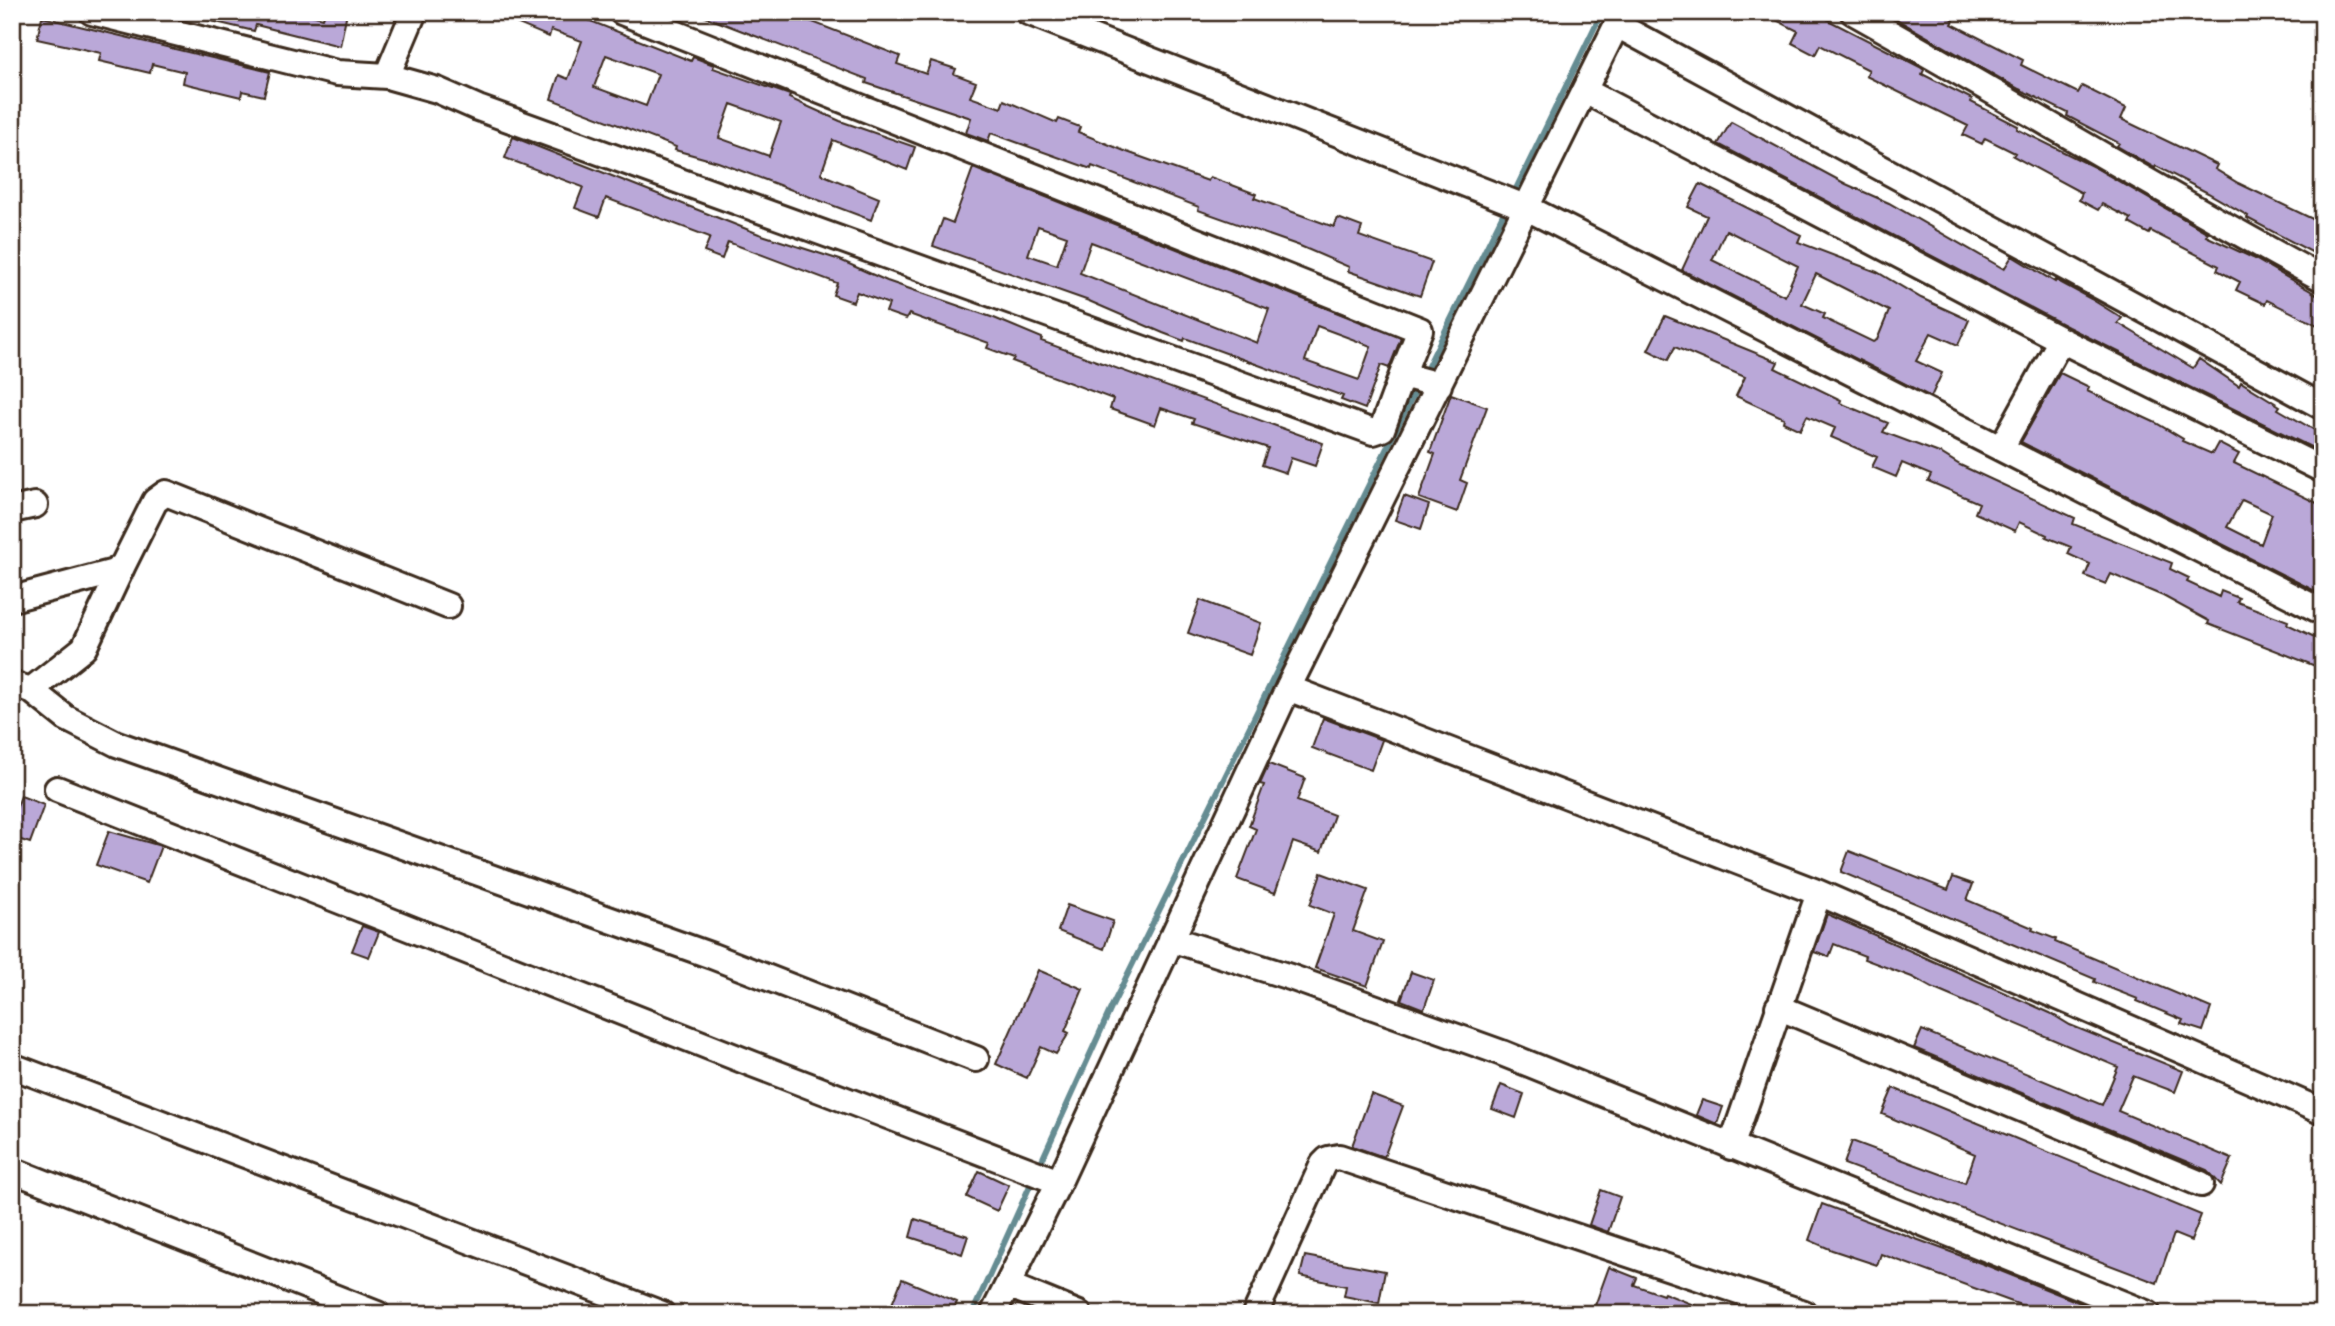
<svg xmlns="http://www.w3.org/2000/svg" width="2335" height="1326" font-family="'Shantell Sans',sans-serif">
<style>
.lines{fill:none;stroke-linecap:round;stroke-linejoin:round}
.stream{stroke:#658c92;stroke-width:6}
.building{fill:#baa8d8;stroke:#3b2a1e;stroke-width:2;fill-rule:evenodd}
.street-casing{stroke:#3b2a1e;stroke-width:30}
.street{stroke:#fff;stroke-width:24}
</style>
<rect width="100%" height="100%" fill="#fff"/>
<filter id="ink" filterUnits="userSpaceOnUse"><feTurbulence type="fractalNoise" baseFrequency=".0143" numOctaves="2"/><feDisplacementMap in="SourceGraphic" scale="14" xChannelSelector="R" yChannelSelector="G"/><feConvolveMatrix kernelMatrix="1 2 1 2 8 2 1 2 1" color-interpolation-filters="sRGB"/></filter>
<g filter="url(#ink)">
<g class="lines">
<path class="stream" d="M1512 197 1602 12
M1423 376 1507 206
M1038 1169 1112 1006 1418 385
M972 1314 1033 1179"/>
</g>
<path class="building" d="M204 12H300L323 18 325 12H347L340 46 256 25 254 31 203 19Z
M490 12H568L691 61 693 57 714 65 713 68 790 95 789 98 840 121 915 147 907 170 833 140 821 174 879 198 871 220 718 162 675 150 676 147 551 99 559 75 568 79 582 41 551 30 549 37ZM606 55 658 74 646 106 594 87ZM731 104 781 122 769 156 719 138Z
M693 12H799L797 16 900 56 897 64 926 74 931 61 956 69 954 74 976 82 970 97 1001 108 1004 100 1057 123 1059 119 1080 127 1078 132 1127 152 1208 181 1210 177 1232 185 1256 194 1254 198 1334 227 1338 218 1362 227 1359 236 1432 262 1420 296 1348 271 1349 267 1300 246 1198 210 1199 207 1092 166 1091 169 991 133 988 141 966 133 971 118 866 83 867 79Z
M1760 12H1832L1828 20 1920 67 1924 70 1922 74 1972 99 1971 102 2018 126 2017 129 2094 167 2208 233 2206 236 2253 258 2323 298V328L2267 300 2265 304 2236 290 2240 282 2217 270 2219 266 2151 231 2149 234 2129 223 2131 219 2102 204 2098 210 2079 200 2082 193 2013 156 2015 153 1985 138 1982 144 1963 135 1968 126 1866 76 1869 70 1820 45 1815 55 1792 43 1798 31Z
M1884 12H1939L1954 20 1952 24 2023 60 2021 65 2078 93 2082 86 2126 108 2121 119 2217 165 2215 169 2238 183 2323 224V258L2247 218 2248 216 2208 193 2156 166 2155 168 2117 146 2119 143 2067 116 2068 113 2019 89Z
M42 17 270 72 264 96 242 91 241 97 183 83 185 72 152 64 150 73 99 61 101 53 37 39Z
M1731 122 1846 184 1889 203 2004 269 2012 256 2055 282 2056 280 2091 299 2122 318 2118 323 2193 368 2199 359 2239 386 2241 382 2280 406 2278 409 2323 435V453L2068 327 1718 144Z
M513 137 759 234 840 260 887 281 994 318 1042 338 1041 341 1323 443 1315 466 1291 458 1286 473 1262 465 1268 448 1192 423 1194 419 1161 408 1155 425 1136 418 1110 409 1113 399 1012 361 1014 358 987 348 989 343 909 314 906 319 886 312 889 304 857 292 853 302 833 295 837 283 728 242 722 259 704 252 710 237 606 198 599 217 575 208 583 187 505 158Z
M973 168 1401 338 1389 368 1381 365 1365 409 1341 400 1343 396 1185 338 1184 341 1163 333 1089 301 933 246 943 219 953 223ZM1038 226 1067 236 1057 265 1028 255ZM1091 242 1269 309 1257 343 1080 273ZM1317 326 1371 346 1359 380 1305 361Z
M1700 184 1801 235 1798 242 1877 272 1921 298 1969 320 1958 345 1931 333 1916 361 1942 373 1931 397 1682 270 1707 216 1688 207ZM1726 230 1798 266 1785 296 1712 260ZM1816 274 1889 311 1877 340 1873 342 1823 318 1825 314 1802 304Z
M1665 316 1778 362 1775 368 1841 400 1840 403 1888 423 1883 432 1942 454 1960 465 2075 518 2073 524 2172 563 2170 569 2189 578 2187 582 2219 597 2221 591 2239 598 2237 602 2288 621 2287 624 2323 641V669L2208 624 2209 621 2163 596 2111 574 2106 584 2085 576 2090 564 2068 554 2071 547 2046 537 2047 535 2019 522 2015 531 1975 513 1979 503 1928 481 1931 475 1902 463 1896 477 1872 467 1877 457 1831 437 1835 428 1807 416 1800 430 1783 422 1784 418 1736 396 1745 377 1675 347 1668 360 1648 350Z
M2060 373 2089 387 2087 391 2156 423 2183 439 2182 441 2212 454 2218 443 2239 454 2234 463 2323 506V595L2021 442ZM2242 500 2272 514 2261 544 2227 527Z
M1451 394 1487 407 1460 480 1467 483 1457 512 1419 498 1435 454 1430 452Z
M1404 496 1429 505 1421 529 1395 520Z
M1200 600 1261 623 1250 655 1188 633Z
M1323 718 1382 740 1371 770 1312 748Z
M1269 764 1305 778 1297 801 1334 815 1321 852 1293 842 1275 893 1237 879 1256 829 1249 826 1264 785 1260 784Z
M21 796 44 805 30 843 12 837V820Z
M109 831 161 846 147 883 96 865Z
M1849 851 1948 890 1953 877 1973 884 1967 900 2033 928 2032 930 2056 939 2055 942 2211 1008 2203 1031 2181 1024 2183 1020 2137 1001 2138 999 2094 982 2095 979 1841 872Z
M1321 873 1368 890 1353 931 1383 942 1367 986 1315 968 1334 914 1310 905Z
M1067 905 1113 921 1104 949 1058 931Z
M1827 914 2050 1013 2070 1025 2183 1071 2175 1092 2133 1076 2118 1111 2232 1159 2221 1185 2207 1170 1914 1048 1922 1030 2102 1105 2118 1067 1932 988 1912 977 1864 959 1865 956 1834 944 1829 957 1814 952Z
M362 926 379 932 369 957 352 951Z
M1038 970 1083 989 1065 1031 1069 1033 1056 1054 1041 1047 1027 1078 996 1064Z
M1411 972 1434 980 1424 1009 1401 1000Z
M1501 1085 1524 1094 1516 1118 1492 1109Z
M1893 1088 2201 1215 2191 1241 2174 1234 2157 1283 1844 1164 1852 1141 1965 1183 1975 1154 1882 1114Z
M1371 1094 1403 1106 1384 1157 1352 1146Z
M1702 1100 1723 1107 1717 1124 1696 1115Z
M979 1171 1009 1185 997 1211 967 1197Z
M1601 1190 1620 1197 1608 1232 1589 1225Z
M1822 1204 1983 1264 2108 1314H2045L1881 1254 1877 1265 1832 1250 1809 1240Z
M915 1219 968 1236 962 1254 910 1237Z
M1305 1256 1385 1271 1379 1303 1344 1296 1346 1286 1300 1276Z
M1609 1267 1637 1278 1634 1285 1663 1295 1664 1293 1716 1314H1592Z
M902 1279 957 1302 952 1314H915L892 1304Z"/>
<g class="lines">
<defs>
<path id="street" d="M92 12 337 73 387 76 437 90 478 108 1373 432 1382 429 1402 375
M622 12 1420 330 1402 375 1439 385
M1028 12 1527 208 2323 612
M1853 12C2011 100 2164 194 2323 279
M1617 25 2323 407
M387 76 414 12
M1585 91 2061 340 2001 448
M2061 340 2323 470
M12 510 35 505
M12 599 114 572 123 565 155 501 166 493 448 606
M12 684 31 690 66 718 117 744 712 956 976 1059
M1288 688 1819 893 1731 1147
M31 690 84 648 123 565
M57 789 750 1063 1059 1182
M1819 893 2323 1112
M1171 939 1290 977 1502 1053 2148 1314
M1778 1007 2201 1184
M12 1066 662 1314
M12 1170 377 1314
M1008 1285 1079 1314
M993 1314 1059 1182 1288 688 1623 12
M1255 1314 1323 1164 1328 1159 1339 1157 1804 1313"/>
</defs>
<use href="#street" class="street-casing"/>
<use href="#street" class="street"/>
</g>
</g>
<rect width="2335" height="1326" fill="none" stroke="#fff" stroke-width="42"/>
<rect x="21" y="21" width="2293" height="1284" fill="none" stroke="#3b2a1e" stroke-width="2.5" filter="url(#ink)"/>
</svg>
